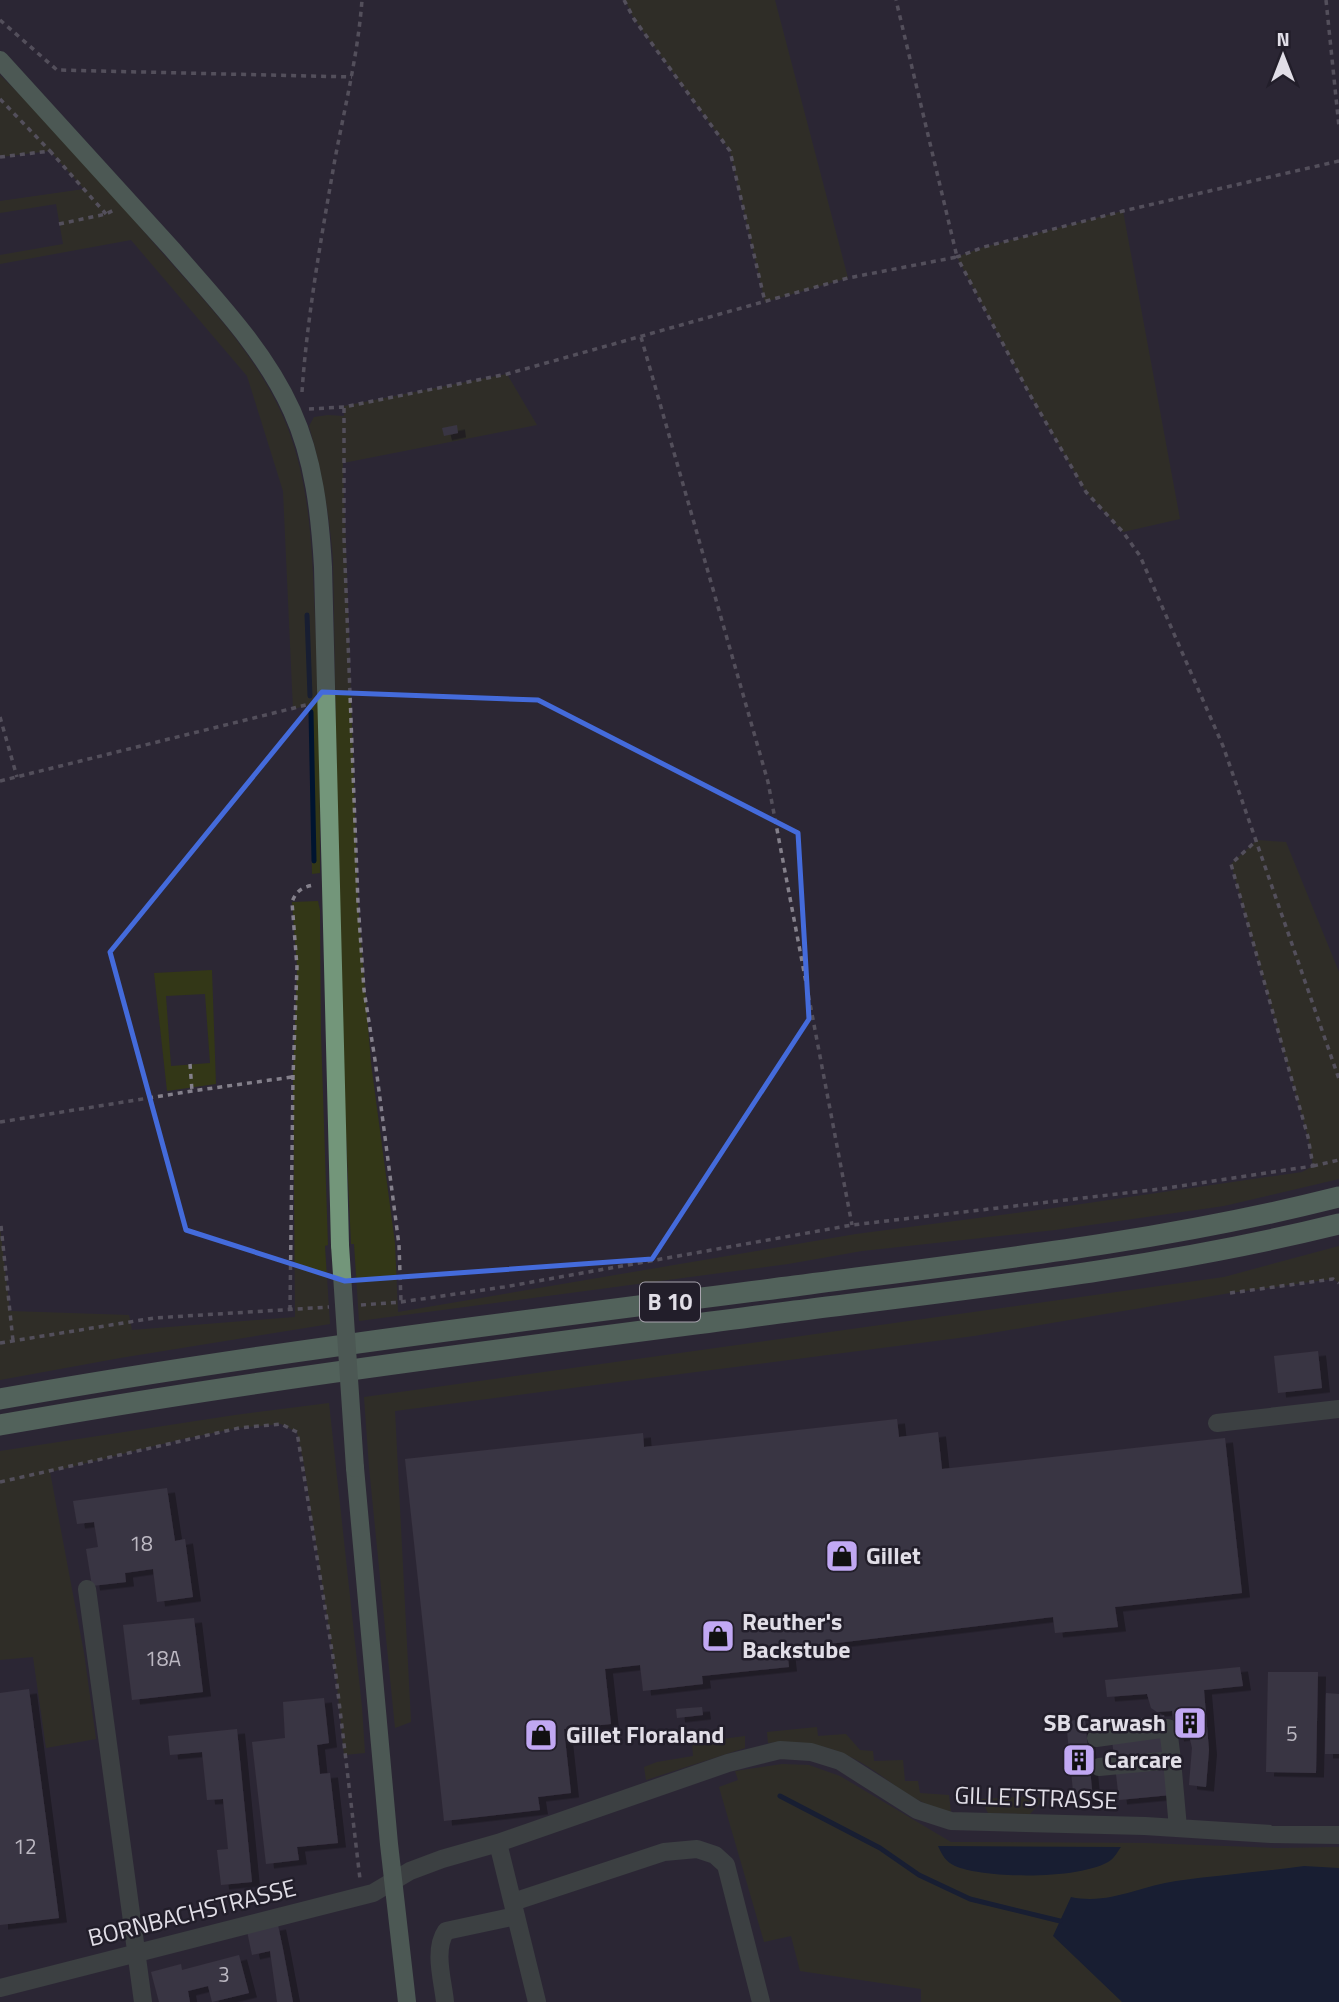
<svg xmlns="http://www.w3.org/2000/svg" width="1339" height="2002" font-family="'Titillium Web',sans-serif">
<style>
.green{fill:#333717;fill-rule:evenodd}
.water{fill:#001430}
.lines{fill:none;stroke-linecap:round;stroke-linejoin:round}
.stream{stroke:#001430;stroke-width:5}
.building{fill:#4b4654;filter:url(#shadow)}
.path{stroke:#84808b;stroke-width:3.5;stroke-dasharray:5 5;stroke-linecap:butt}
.minor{stroke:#506053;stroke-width:18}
.major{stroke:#73967a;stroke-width:18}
.highway{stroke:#81ab8a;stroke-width:21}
.major-bridge{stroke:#73967a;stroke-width:18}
.marked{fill:none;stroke:#446bdb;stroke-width:5;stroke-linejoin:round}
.labels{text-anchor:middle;stroke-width:5;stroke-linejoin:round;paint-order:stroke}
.number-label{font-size:21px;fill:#bcb8c2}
.shield{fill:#221e2a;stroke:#a8a4ae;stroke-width:2}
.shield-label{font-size:23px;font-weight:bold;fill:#e1dee7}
.poi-label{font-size:24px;font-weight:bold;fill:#e1dee7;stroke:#221e2a;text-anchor:start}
.street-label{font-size:24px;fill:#e1dee7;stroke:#221e2a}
</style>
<defs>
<filter id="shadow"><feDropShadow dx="8" dy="4.5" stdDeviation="0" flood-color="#0009"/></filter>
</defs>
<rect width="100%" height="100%" fill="#2c2734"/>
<path class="green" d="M625 0H775L848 278 765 302 730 151 634 19Z
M0 75C56 129 107 188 157 247 206 303 259 356 287 426 311 488 312 553 315 619 319 703 320 788 320 873L312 874 309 705 293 709 283 491 247 376 131 240 0 264V255L63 244 56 204 0 213V201L84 189 50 151 0 157Z
M1123 211 1180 519 1123 532 1086 492 1029 393 957 257 984 247Z
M507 374 537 425 343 463 358 903 371 1063 395 1243 398 1312 856 1234 1054 1208 1302 1172 1313 1166 1308 1137 1231 864 1257 840 1286 842 1339 972V1179L1224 1206 1055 1230 862 1251 788 1264 359 1321 354 1244H351L341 1027 333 559C329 513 322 470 309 426L314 417 328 415 344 416V406Z
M318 901 320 910 321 1034 328 1245 325 1246 330 1324 120 1358 0 1380V1226L10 1311 129 1315 132 1330 295 1317 293 1077 297 967 292 902Z
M212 970 216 1084 167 1091 154 973ZM205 994 210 1063 171 1066 166 996Z
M1339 1246V1283L1333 1279 1230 1293 974 1336 395 1411 411 1722 395 1728 369 1467 364 1397 1224 1277Z
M329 1403 362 1707 365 1753 344 1755 336 1676 304 1465 297 1432 281 1424 238 1428 179 1440 50 1472 84 1653 96 1739 46 1748 33 1657 0 1660V1451L235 1415Z
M817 1727 818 1736 846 1734 860 1750 873 1751 874 1761 903 1760 905 1781H918L920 1793 949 1795 951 1812C911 1803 895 1783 862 1763 834 1746 801 1739 768 1743L767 1732Z
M745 1736V1748L646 1780 644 1767 657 1762 693 1756 692 1743Z
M782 1764 809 1765 840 1776 951 1842 1146 1843 1277 1848 1339 1847V2002H921V1989L800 1971 791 1936 764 1942 719 1787 738 1780 735 1771Z
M1032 1796 1044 1799 1030 1814 988 1813 981 1799Z"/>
<path class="water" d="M938 1846 1121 1847C1118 1851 1115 1857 1111 1860 1084 1880 985 1879 955 1866 946 1862 942 1855 938 1846Z
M1304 1866 1339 1868V2002H1122L1053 1936 1071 1897C1109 1905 1140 1886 1176 1881 1219 1875 1262 1872 1304 1866Z"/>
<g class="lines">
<path class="stream" d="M307 615 310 696
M311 712 314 861
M780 1796 880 1848 919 1875 970 1899 1060 1921"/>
</g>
<path class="building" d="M457 425 458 433 444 436 442 428Z
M1318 1351 1322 1388 1278 1393 1274 1356Z
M897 1419 899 1437 938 1432 942 1469 1225 1438 1242 1593 1115 1607 1118 1627 1055 1633 1053 1617 787 1649 789 1667 702 1676 703 1684 643 1691 640 1665 605 1669 611 1724 564 1729 571 1793 538 1797 540 1810 444 1821 405 1459 643 1433 644 1447Z
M167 1488 175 1541 185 1539 193 1597 157 1602 153 1569 125 1573 126 1582 92 1586 86 1549 98 1547 94 1522 77 1524 73 1501Z
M194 1618 203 1692 132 1700 123 1625Z
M1240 1667 1243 1686 1204 1690 1209 1750 1206 1787 1189 1785 1192 1748 1189 1735 1176 1737 1172 1711 1157 1712 1151 1708 1147 1694 1107 1697 1105 1680Z
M1268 1672H1318L1316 1773 1266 1772Z
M29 1689 59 1918 0 1925V1693Z
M1326 1693 1339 1694V1754H1325Z
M324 1698 329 1743 317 1745 320 1774 330 1773 338 1843 297 1847 299 1860 266 1864 252 1742 285 1738 283 1702Z
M702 1707 703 1715 677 1718 676 1709Z
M1164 1715 1171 1795 1119 1800 1110 1722Z
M1085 1719 1093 1799 1074 1801 1066 1721Z
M237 1729 252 1882 221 1885 217 1850 228 1849 223 1799 207 1800 202 1752 170 1755 168 1736Z
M278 1925 283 1949 293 2002H277L270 1951 252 1955 247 1931Z
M239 1955 249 1993 212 2002 208 1986 188 1991 190 2002H159L151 1972 181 1964 182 1970Z"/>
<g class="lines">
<path class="path" d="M624 0 634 19 730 151 765 302
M1326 0 1339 127
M0 20 57 70 352 77
M0 99 50 151
M0 157 50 151 106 214
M1339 161 1123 211 984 247 957 257 1029 393 1086 492 1123 532 1140 556 1223 746 1339 1079
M59 224 106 214 116 209
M641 337 768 782 852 1225
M302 392C307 317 322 233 335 159 345 106 358 54 362 0
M344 408V537L358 903 364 990 375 1060 399 1245 401 1302
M309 409 344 407 507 374 848 278 957 257 896 0
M0 717 17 777
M0 781 310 704
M190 1064 192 1091
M0 1122 192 1091 292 1077
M1313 1166 1339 1160
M1 1226 13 1341
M1230 1293 1333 1279 1339 1283
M361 1305 401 1302 504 1287 852 1225 1160 1189 1313 1166 1308 1137 1231 864 1257 840
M290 1310 293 1077 297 967 292 902C296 891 302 887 314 885
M0 1343 154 1318 329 1307
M0 1482 239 1428 281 1424 297 1432 336 1676 360 1879"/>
<path class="minor" d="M1217 1423 1339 1409
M87 1589 143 2002
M1096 1738 1168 1728 1172 1760
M1099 1767 1172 1760 1178 1828
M498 1843 537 2002
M513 1902 664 1852 697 1849 715 1855 726 1865 761 2002
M0 1988 373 1893 410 1871 442 1859 498 1843 728 1763 780 1750 811 1752 840 1761 917 1810 951 1821 1145 1826 1271 1834 1339 1835
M445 2002C443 1981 433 1950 446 1931L516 1916"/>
<path class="major" d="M0 60C58 123 115 186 172 249 216 300 264 349 292 411 314 459 320 515 323 567L340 1245
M355 1468 389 1844 407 2002"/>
<path class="highway" d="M0 1399C264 1352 530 1320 795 1286 977 1262 1161 1242 1339 1197
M0 1425C264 1378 529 1346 795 1311 977 1288 1161 1268 1339 1224"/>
<path class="major-bridge" d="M340 1245 355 1468"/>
</g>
<path d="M0 0H1339V2002H0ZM322 692 538 700 798 833 809 1019 652 1259 345 1281 186 1230 110 952Z" fill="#2c2734" fill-opacity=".55" fill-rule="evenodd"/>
<path class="marked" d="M322 692 538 700 798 833 809 1019 652 1259 345 1281 186 1230 110 952Z"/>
<defs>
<symbol id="shop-square" viewBox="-11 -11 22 22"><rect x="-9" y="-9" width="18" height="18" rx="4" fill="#c1a8f3" stroke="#221e2a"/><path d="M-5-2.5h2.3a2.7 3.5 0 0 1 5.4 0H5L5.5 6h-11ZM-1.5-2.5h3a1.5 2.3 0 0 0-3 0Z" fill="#111"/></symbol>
<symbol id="building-square" viewBox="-11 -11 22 22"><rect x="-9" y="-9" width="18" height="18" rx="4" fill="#c1a8f3" stroke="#221e2a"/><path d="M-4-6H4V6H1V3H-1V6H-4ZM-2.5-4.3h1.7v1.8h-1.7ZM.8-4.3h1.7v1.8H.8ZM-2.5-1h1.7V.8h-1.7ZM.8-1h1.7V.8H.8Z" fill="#111"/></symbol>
</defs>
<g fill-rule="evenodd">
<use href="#shop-square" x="823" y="1537" width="38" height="38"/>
<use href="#shop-square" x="699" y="1617" width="38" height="38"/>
<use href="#building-square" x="1171" y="1704" width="38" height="38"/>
<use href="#shop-square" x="522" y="1716" width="38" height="38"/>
<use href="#building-square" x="1060" y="1741" width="38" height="38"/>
</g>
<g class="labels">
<g class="number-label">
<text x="141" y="1551">18</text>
<text x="163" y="1666">18A</text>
<text x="1292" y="1741">5</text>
<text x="25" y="1854">12</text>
<text x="224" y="1982">3</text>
</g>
<rect class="shield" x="640" y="1282.5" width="60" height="39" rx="5"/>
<g class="shield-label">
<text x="670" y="1310">B 10</text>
</g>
<g class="poi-label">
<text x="866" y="1564">Gillet</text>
<text x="742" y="1630">Reuther's<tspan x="742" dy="28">Backstube</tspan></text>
<text x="1166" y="1731" text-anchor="end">SB Carwash</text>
<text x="566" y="1743">Gillet Floraland</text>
<text x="1104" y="1768">Carcare</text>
</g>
<g class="street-label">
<text transform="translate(1036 1798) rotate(2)" y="8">GILLETSTRASSE</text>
<text transform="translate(192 1913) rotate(-14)" y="8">BORNBACHSTRASSE</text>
</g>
</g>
<g transform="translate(1283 56)" stroke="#221e2a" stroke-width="5" paint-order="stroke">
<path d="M0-5L12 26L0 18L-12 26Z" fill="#e1dee7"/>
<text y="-10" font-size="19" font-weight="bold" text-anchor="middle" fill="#e1dee7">N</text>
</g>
</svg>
